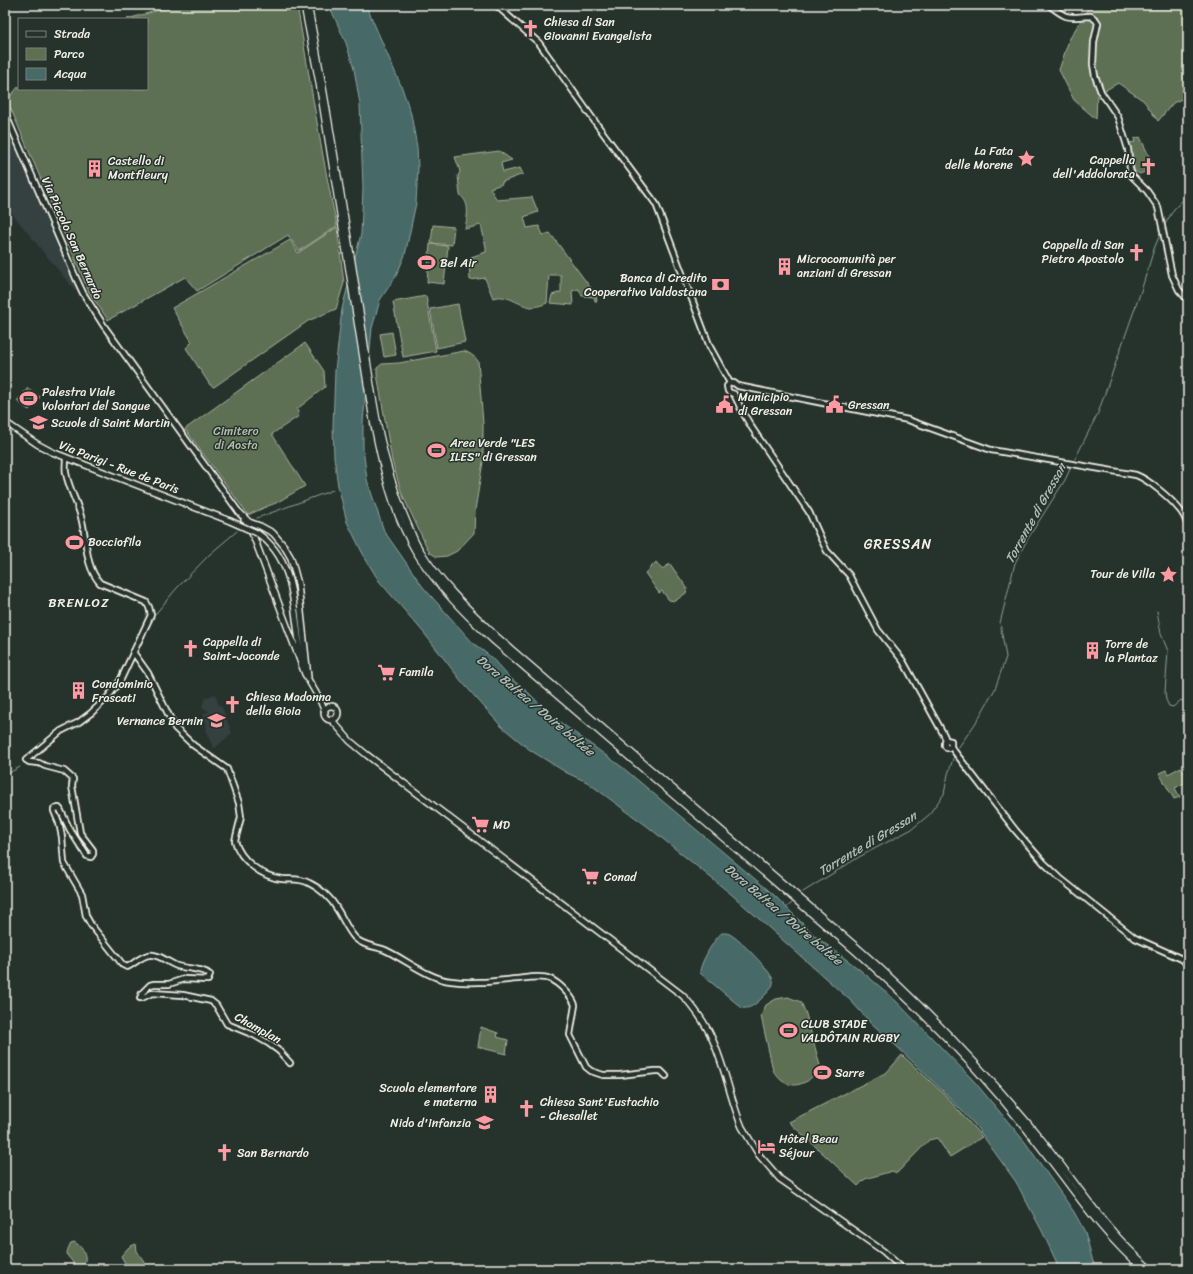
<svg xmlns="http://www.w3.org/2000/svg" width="1193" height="1274" font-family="Sriracha,sans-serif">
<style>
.built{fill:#344040}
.green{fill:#5d7052;stroke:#a8b09d}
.water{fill:#466b68;stroke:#8ca19b}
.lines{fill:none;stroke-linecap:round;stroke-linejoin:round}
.stream{stroke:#8ca19b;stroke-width:1}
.secondary-casing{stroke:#f4f1e8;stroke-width:8}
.primary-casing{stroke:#f4f1e8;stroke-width:8}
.highway-casing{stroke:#f4f1e8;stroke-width:8}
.secondary{stroke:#26332d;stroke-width:4.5}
.primary{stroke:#26332d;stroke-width:5}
.highway{stroke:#26332d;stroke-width:5.5}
.primary-bridge-casing{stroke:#f4f1e8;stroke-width:8;stroke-linecap:butt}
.primary-bridge{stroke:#26332d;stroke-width:5}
.labels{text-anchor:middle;stroke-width:3;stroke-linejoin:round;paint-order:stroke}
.poi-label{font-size:12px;fill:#f4f1e8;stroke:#26332d;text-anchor:start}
.street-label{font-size:12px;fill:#f4f1e8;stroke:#26332d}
.park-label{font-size:12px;fill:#b8bdac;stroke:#26332d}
.water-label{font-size:13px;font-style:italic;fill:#aebbb5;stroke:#26332d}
.neighbourhood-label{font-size:13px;letter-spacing:1px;fill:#f4f1e8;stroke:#26332d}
.quarter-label{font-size:14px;letter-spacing:1px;fill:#f4f1e8;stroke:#26332d}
</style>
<rect width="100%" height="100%" fill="#26332d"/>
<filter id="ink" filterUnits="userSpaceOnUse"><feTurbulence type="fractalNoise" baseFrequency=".025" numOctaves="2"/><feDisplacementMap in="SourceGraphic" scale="8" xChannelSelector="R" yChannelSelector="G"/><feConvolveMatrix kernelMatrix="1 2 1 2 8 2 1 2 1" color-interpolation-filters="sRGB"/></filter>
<g filter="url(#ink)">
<path class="built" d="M13 141 66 261 79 294 63 276 5 205V144Z
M215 694 219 706 221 705 232 733 215 748 213 747 207 734 206 722 203 713H206L209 711 204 709 202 706 205 698Z"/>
<path class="green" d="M177 5H297C310 79 321 153 337 226L299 251 288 235 197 291 185 277 108 320 89 292 7 100 19 86V89H147V19H127Z
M1090 5H1188V96L1173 103 1158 121 1144 101 1118 83 1097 95 1096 119 1074 100 1059 70 1069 40Z
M1140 137 1152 162 1150 165 1146 163 1143 168 1147 171 1140 174 1134 171 1133 159 1131 157 1129 143 1135 142 1134 139Z
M499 151 512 160 501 163 503 172 520 168 523 174 502 182V184L490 188 497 200 532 197 538 212 524 217 527 228 539 226 543 235 550 233 596 295 597 301H595L594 297 582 296 579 289 572 291 573 305 550 303 552 295 561 292V275H549L547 303C542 305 537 307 532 307 518 306 508 293 493 298L485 278 470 280 469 261 471 257 486 252V247L481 225 465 229C467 216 471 204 460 195L458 176 460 172 459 168 455 157Z
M433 225 454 227 452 245 431 243Z
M337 227 344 283 336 309 308 321 214 387 210 385 186 348 192 342 172 308 290 240 298 253Z
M430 244 448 246 444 284 427 282Z
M426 296 436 351 403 357 393 302Z
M458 304 465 342 437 348 430 309Z
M392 332 396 355 384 357 380 334Z
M305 343 324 371 325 387 297 409 299 416 272 434 305 486 276 503 268 506 248 515 185 429Z
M464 351C470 353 474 356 478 361L483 423V462L475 510 474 533 457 551 447 556 437 557 429 552 402 494 392 461 377 374V368L382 364 399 363Z
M28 388 40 397 29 410 17 401Z
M656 562 662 569 670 564 687 588 686 593 675 601 669 600 662 591 659 593 645 573Z
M1181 767 1188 781 1175 788 1180 797 1174 799 1159 773 1166 770 1168 774Z
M788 997 801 1002 806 1014 822 1073C819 1074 815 1074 813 1076 810 1078 809 1081 805 1082 792 1089 780 1083 773 1070L761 1016 766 1005 776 999Z
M481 1027 498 1033 497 1037 508 1040 506 1054 478 1047Z
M902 1055 944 1094 982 1137 950 1157 937 1138 929 1140 897 1173 892 1171 865 1179 858 1186 789 1122 887 1072Z
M74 1242C82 1246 89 1257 83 1265L85 1269H75C73 1255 61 1260 71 1243Z
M136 1244 137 1251 149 1269H128C126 1264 123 1260 121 1256L129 1247Z"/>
<path class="water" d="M329 5H366L402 88 411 114 417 147 418 168 416 203 405 255 396 276 380 300 372 328 363 422V448L367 480 384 531 423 587 473 643 491 657 509 677 529 693 550 715 622 767 774 895 815 936 859 969 891 996 973 1080 1025 1142 1074 1212 1085 1232 1095 1269H1058L1056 1261 1042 1231 1016 1182 975 1125 945 1093 889 1039 869 1021 851 1001 731 894 647 826 622 808 587 782 567 773 530 750 501 726 462 682 424 633 379 581 365 558 347 522 338 486 334 457 333 427 335 371 342 309 361 234 363 188 360 104 354 69 346 43Z
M722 933C726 933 729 933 731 935 739 939 771 971 773 980 775 987 765 995 760 1000 754 1005 750 1009 742 1008L700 973C699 965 715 937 722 933Z"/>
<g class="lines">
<path class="stream" d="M1164 226 1174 209 1188 195
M1073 463 1098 413 1141 291 1154 249 1161 232
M257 518 333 490
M1157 611 1161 634 1168 651 1165 692 1166 700 1169 706 1173 707 1181 700 1188 704
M153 617 176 589 210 554 237 531
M83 722 96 712 105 703
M956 751 977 721 995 689 1006 657 1000 623 1015 563 1027 540 1065 480 1072 465
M5 775 20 767
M803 892 859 857 912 829 930 814 932 810 944 794 948 774 954 756
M786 908 792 903"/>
<defs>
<path id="secondary" d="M496 5 539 43 598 126 656 204 710 347 730 383
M1049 5C1070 21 1067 17 1091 16L1096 20 1098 23 1094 42 1093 64 1095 76 1101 92 1118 117 1128 149 1130 169 1132 176 1147 191 1158 207 1172 275 1179 290 1188 300
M5 113 76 278 83 293 104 326 241 515
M730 383H734L738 386 908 420 991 450 1136 475C1149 480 1170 498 1179 509 1183 513 1186 520 1188 526
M730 383 727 386 728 391 731 393 734 394 742 411 752 428 809 512 822 541 827 551 849 575 878 630 903 661 944 735 946 740 945 742V746L947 748 951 747
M66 458C66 463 65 468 66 473 69 490 79 505 82 521 87 542 85 566 100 583L146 602 149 607 151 615 120 681 108 697 91 713 79 722 61 731 26 760 29 762 39 763 45 766 64 771 73 779 72 786 80 833 93 850V854L91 857 87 856 70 830 60 809 59 808 54 809V811L59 823 62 837 64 863 82 894 86 916 91 925 123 965 127 967C134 964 141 956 149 955 157 953 169 963 177 966 188 969 202 968 210 975L208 980 184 979 169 984H154L150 985 142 993 140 998
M133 652 148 673 175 728 193 745 227 769 239 803 241 817 235 841C240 860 262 877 282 879 291 880 300 878 309 883 320 888 331 898 337 909 343 918 347 929 355 938 363 946 375 946 385 950 405 959 429 979 451 981 473 984 495 981 517 979 527 978 541 975 550 979 559 983 572 996 575 1005L570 1035 586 1067 591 1071 603 1075H620L655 1071H661L666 1076
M946 740 951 741V747L961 760 1016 831 1044 863 1060 878 1135 938 1182 959 1188 965
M140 998H142L152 993 183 995 211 1001 216 1005 227 1024 254 1035 268 1043 279 1051 290 1063"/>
<path id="primary" d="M5 422 37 444 52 452 230 521
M239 512 249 522 260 526 273 533 284 546 291 558 298 584 308 677
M244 520 253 535 305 674 320 700 325 712
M257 533C300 562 292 619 303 664
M324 713a7 7 0 1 1 14 0a7 7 0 1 1-14 0Z
M331 719 350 741 367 755 682 995C692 1005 701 1017 708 1030 724 1060 729 1096 742 1127L759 1155 780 1179 883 1251 903 1269"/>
<path id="highway" d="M304 5 319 82 373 420C382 465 392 512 416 552 437 586 465 614 494 641L854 950C921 1009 984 1073 1038 1144 1072 1187 1101 1233 1143 1269
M308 5C328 109 344 214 361 319 371 387 379 458 407 522 411 531 414 542 420 550 440 583 468 609 496 636L859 949C925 1007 985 1071 1041 1139 1078 1185 1105 1230 1150 1269"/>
</defs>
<use href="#secondary" class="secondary-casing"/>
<use href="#primary" class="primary-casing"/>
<use href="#highway" class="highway-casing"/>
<use href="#secondary" class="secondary"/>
<use href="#primary" class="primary"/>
<use href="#highway" class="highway"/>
<defs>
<path id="primary-bridge" d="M230 521 257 533"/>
</defs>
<use href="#primary-bridge" class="primary-bridge-casing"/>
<use href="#primary-bridge" class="primary-bridge"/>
</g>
</g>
<defs>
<symbol id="church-bare" viewBox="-9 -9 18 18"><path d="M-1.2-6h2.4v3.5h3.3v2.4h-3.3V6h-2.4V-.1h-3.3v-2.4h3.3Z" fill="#ff9aa2" stroke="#26332d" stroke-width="2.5" paint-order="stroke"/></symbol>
<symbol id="sight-bare" viewBox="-9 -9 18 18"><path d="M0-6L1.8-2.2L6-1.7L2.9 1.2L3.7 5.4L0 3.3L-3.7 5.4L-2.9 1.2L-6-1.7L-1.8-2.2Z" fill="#ff9aa2" stroke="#26332d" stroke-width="2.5" paint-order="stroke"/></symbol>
<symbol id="building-bare" viewBox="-9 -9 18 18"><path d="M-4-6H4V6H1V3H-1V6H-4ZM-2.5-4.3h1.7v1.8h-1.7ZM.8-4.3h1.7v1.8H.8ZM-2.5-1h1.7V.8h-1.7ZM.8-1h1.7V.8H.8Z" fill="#ff9aa2" stroke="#26332d" stroke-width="2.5" paint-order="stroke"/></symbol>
<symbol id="stadium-bare" viewBox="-9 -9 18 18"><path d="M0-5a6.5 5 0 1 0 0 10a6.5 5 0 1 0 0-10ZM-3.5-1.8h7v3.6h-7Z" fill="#ff9aa2" stroke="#26332d" stroke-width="2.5" paint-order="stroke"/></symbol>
<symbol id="bank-bare" viewBox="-9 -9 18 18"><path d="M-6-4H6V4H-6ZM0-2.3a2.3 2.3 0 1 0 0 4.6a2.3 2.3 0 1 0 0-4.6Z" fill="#ff9aa2" stroke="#26332d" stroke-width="2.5" paint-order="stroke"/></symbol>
<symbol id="civic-bare" viewBox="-9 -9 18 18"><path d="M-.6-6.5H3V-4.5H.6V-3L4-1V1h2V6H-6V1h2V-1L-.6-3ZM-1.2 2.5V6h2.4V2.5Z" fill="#ff9aa2" stroke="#26332d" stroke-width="2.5" paint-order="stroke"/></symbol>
<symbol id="school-bare" viewBox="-9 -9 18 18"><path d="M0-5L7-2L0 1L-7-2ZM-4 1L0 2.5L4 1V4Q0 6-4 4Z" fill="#ff9aa2" stroke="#26332d" stroke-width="2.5" paint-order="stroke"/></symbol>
<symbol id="supermarket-bare" viewBox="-9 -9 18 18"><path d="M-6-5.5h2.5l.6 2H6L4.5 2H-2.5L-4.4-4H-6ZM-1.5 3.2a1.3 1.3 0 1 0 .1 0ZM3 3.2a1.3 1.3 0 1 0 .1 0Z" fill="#ff9aa2" stroke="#26332d" stroke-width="2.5" paint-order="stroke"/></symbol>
<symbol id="hotel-bare" viewBox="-9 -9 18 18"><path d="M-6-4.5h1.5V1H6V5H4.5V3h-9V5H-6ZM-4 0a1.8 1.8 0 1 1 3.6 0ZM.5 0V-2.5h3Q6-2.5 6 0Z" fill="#ff9aa2" stroke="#26332d" stroke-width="2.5" paint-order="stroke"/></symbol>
</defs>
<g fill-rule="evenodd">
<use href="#church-bare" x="518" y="16" width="25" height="25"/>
<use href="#sight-bare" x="1014" y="146" width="25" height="25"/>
<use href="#church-bare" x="1136" y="154" width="25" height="25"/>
<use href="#building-bare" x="82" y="156" width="25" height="25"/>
<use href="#church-bare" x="1124" y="240" width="25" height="25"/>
<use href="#stadium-bare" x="414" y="250" width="25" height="25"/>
<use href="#building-bare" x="772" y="254" width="25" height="25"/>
<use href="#bank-bare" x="708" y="272" width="25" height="25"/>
<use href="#stadium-bare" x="16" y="386" width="25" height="25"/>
<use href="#civic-bare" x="712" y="392" width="25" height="25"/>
<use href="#civic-bare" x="822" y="392" width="25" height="25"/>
<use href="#school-bare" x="26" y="410" width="25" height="25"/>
<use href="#stadium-bare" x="424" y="438" width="25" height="25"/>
<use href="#stadium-bare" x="62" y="530" width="25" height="25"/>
<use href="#sight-bare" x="1156" y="562" width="25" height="25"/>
<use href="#church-bare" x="178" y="636" width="25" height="25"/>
<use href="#building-bare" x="1080" y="638" width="25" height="25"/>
<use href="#supermarket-bare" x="374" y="660" width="25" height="25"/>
<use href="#building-bare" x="66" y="678" width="25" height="25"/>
<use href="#church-bare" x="220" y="692" width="25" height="25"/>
<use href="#school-bare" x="204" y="708" width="25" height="25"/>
<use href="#supermarket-bare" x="468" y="812" width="25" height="25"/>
<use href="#supermarket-bare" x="578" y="864" width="25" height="25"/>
<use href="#stadium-bare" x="776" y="1018" width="25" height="25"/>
<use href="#stadium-bare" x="810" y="1060" width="25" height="25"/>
<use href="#building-bare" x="478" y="1082" width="25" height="25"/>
<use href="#church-bare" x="514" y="1096" width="25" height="25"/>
<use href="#school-bare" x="472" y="1110" width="25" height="25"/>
<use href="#hotel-bare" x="754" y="1134" width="25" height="25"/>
<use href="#church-bare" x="212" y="1140" width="25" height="25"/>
</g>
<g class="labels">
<g class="poi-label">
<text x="544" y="26">Chiesa di San<tspan x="544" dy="14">Giovanni Evangelista</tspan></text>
<text x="1013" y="155" text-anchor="end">La Fata<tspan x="1013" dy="14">delle Morene</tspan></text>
<text x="1135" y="164" text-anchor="end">Cappella<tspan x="1135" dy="14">dell'Addolorata</tspan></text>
<text x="108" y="165">Castello di<tspan x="108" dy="14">Montfleury</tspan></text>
<text x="1124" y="249" text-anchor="end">Cappella di San<tspan x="1124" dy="14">Pietro Apostolo</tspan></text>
<text x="797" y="263">Microcomunità per<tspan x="797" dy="14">anziani di Gressan</tspan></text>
<text x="440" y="267">Bel Air</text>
<text x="707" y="282" text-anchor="end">Banca di Credito<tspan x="707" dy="14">Cooperativo Valdostana</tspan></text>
<text x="42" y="396">Palestra Viale<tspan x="42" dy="14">Volontari del Sangue</tspan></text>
<text x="738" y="401">Municipio<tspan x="738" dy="14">di Gressan</tspan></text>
<text x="848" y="409">Gressan</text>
<text x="51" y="427">Scuole di Saint Martin</text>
<text x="450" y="447">Area Verde "LES<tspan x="450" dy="14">ILES" di Gressan</tspan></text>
<text x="88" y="546">Bocciofila</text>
<text x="1155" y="578" text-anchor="end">Tour de Villa</text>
<text x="203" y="646">Cappella di<tspan x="203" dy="14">Saint-Joconde</tspan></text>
<text x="1105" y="648">Torre de<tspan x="1105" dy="14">la Plantaz</tspan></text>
<text x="399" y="676">Famila</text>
<text x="92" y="688">Condominio<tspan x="92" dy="14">Frascati</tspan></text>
<text x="246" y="701">Chiesa Madonna<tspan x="246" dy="14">della Gioia</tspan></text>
<text x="203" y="725" text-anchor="end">Vernance Bernin</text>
<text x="493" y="829">MD</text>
<text x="604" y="881">Conad</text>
<text x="801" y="1028">CLUB STADE<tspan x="801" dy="14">VALDÔTAIN RUGBY</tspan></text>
<text x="835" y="1077">Sarre</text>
<text x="477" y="1092" text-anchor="end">Scuola elementare<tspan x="477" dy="14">e materna</tspan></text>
<text x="540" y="1106">Chiesa Sant'Eustachio<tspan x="540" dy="14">- Chesallet</tspan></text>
<text x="471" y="1127" text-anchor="end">Nido d'infanzia</text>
<text x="779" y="1143">Hôtel Beau<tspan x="779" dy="14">Séjour</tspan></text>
<text x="237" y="1157">San Bernardo</text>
</g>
<g class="street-label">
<text transform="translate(72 238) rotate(66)" y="4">Via Piccolo San Bernardo</text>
<text transform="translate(119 467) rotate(21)" y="4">Via Parigi - Rue de Paris</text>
<text transform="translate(258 1028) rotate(29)" y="4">Champlan</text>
</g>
<g class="park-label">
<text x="236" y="435">Cimitero<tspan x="236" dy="14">di Aosta</tspan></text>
</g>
<g class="water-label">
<text transform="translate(1035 513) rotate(-61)" y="5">Torrente di Gressan</text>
<text transform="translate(536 705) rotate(40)" y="5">Dora Baltea / Doire baltée</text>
<text transform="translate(867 843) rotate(-31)" y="5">Torrente di Gressan</text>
<text transform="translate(784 914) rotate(40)" y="5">Dora Baltea / Doire baltée</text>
</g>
<g class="neighbourhood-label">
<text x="79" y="607">BRENLOZ</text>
</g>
<g class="quarter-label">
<text x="898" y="549">GRESSAN</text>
</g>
</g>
<rect width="1193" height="1274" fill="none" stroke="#26332d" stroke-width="20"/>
<rect x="10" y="10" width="1173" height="1254" fill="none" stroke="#f4f1e8" stroke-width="1.5" filter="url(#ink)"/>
<rect x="18" y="18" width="130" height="72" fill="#26332d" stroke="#787f78"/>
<rect x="26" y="31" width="20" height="6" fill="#26332d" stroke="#787f78"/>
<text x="54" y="38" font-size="12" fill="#f4f1e8">Strada</text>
<rect x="26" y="48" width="20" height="12" fill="#5d7052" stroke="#787f78"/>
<text x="54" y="58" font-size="12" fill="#f4f1e8">Parco</text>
<rect x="26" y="68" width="20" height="12" fill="#466b68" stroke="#787f78"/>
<text x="54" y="78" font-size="12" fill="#f4f1e8">Acqua</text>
</svg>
